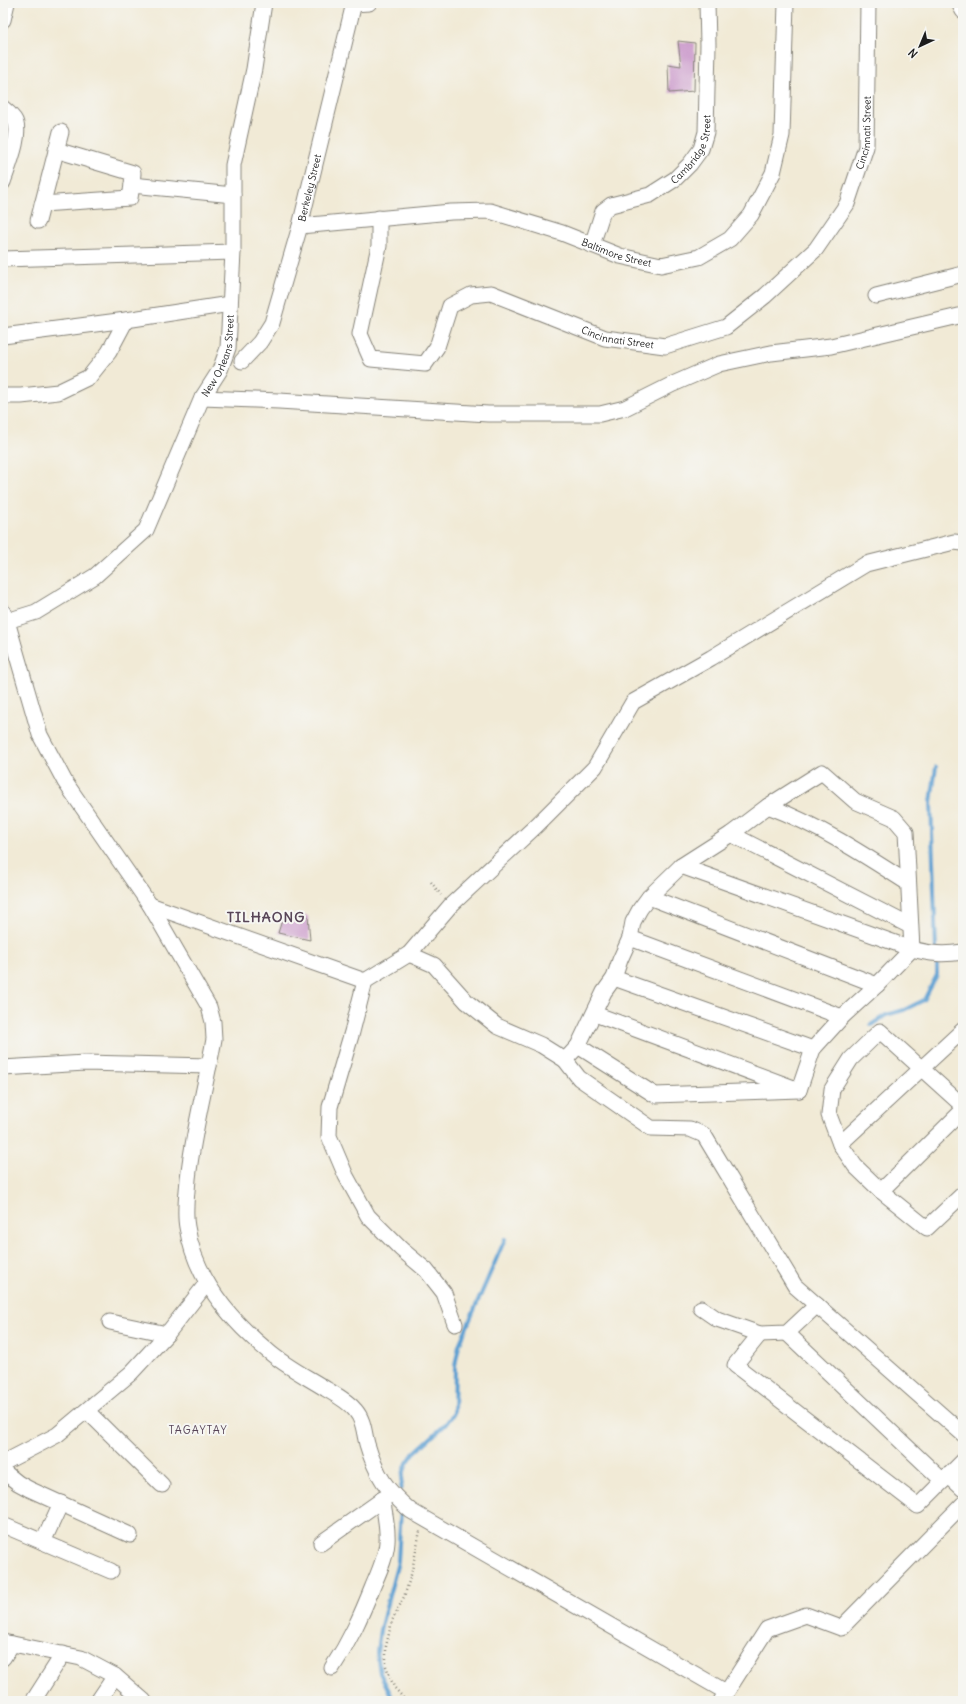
<svg xmlns="http://www.w3.org/2000/svg" width="966" height="1704" font-family="Delius,sans-serif">
<style>
.lines{fill:none;stroke-linecap:round;stroke-linejoin:round}
.stream{stroke:#5ea0d2;stroke-width:4}
.building{fill:#c792c8}
.minor-casing{stroke:#868379;stroke-width:17}
.path{stroke:#868379;stroke-width:2.5;stroke-dasharray:1 3;stroke-linecap:butt}
.minor{stroke:#fff;stroke-width:15}
.labels{text-anchor:middle;stroke-width:4;stroke-linejoin:round;paint-order:stroke}
.street-label{font-size:10px;fill:#1c1c1c;stroke:#f6f6f2}
.neighbourhood-label{font-size:11px;letter-spacing:1px;fill:#584558;stroke:#f6f6f2}
.district-label{font-size:14px;font-weight:bold;letter-spacing:1px;fill:#584558;stroke:#f6f6f2}
</style>
<rect width="100%" height="100%" fill="#f6f6f2"/>
<filter id="ink" filterUnits="userSpaceOnUse"><feTurbulence type="fractalNoise" baseFrequency=".025" numOctaves="2"/><feDisplacementMap in="SourceGraphic" scale="8" xChannelSelector="R" yChannelSelector="G"/><feConvolveMatrix kernelMatrix="1 2 1 2 8 2 1 2 1" color-interpolation-filters="sRGB"/></filter>
<filter id="wash" filterUnits="userSpaceOnUse"><feTurbulence type="fractalNoise" baseFrequency=".012" numOctaves="4" result="noise"/><feDisplacementMap in="SourceGraphic" scale="16" xChannelSelector="R" yChannelSelector="G"/><feGaussianBlur stdDeviation="0.9" result="paint"/><feColorMatrix in="noise" values="0 0 0 0 0 0 0 0 0 0 0 0 0 0 0 0 0 1.4 0 .05"/><feComposite in="paint" operator="in"/></filter>
<g filter="url(#wash)">
<rect width="100%" height="100%" fill="#f1ead6"/>
<g class="lines">
<path class="stream" d="M936 767 931 802 936 951
M871 1025 886 1015 904 1010 924 1000 937 975V957
M401 1489 403 1474 407 1463 414 1453 445 1425 454 1413 455 1366 459 1345 505 1239
M394 1701 380 1673 377 1652 380 1630 398 1562 401 1509"/>
</g>
<g id="blocks">
<path class="building" d="M678 41 695 43 694 91 669 93 668 64 681 66Z
M284 914 308 916 310 940 278 933Z"/>
</g>
</g>
<g filter="url(#ink)">
<use href="#blocks" fill-opacity="0" stroke="#868379" stroke-width="1"/>
<g class="lines">
<defs>
<g id="minor">
<path d="M959 3 963 11"/>
<path d="M353 4 369 3"/>
<path d="M3 20 7 3"/>
<path d="M3 108C7 111 11 115 14 119 23 132 8 167 3 182"/>
<path d="M56 150 133 173 132 185 233 195"/>
<path d="M42 204 130 198 132 185"/>
<path id="s1" d="M379 218V246L360 334 371 359 425 364 437 347 450 306 471 295 491 293 605 338 665 346 726 327 765 296 816 249 847 204 866 147 868 3"/>
<path d="M38 221 61 132"/>
<path id="s2" d="M300 226 451 212 490 211 562 233 620 256 661 265 699 257 730 239 751 215 773 173 782 135 786 3"/>
<path id="s3" d="M592 245 603 211 611 205 650 195 675 179 690 164 701 149 706 132 708 45 707 3"/>
<path d="M3 259 233 252"/>
<path d="M876 296 963 274"/>
<path d="M3 336 126 320 230 304"/>
<path id="s4" d="M242 361 260 342 272 323 300 226 354 3"/>
<path d="M3 396H21L58 392 89 377 109 352 126 320"/>
<path d="M202 398 279 401 488 414H600L625 408 673 384 719 364 771 353 831 346 963 315"/>
<path d="M3 612 7 621 40 735 65 782 150 905 209 1007 213 1022 214 1039C206 1085 193 1132 188 1179 187 1194 184 1212 187 1227 195 1278 229 1319 268 1351 285 1366 307 1377 326 1389 336 1395 348 1401 355 1410 364 1420 364 1433 367 1444 376 1475 387 1491 411 1511L726 1692"/>
<path id="s5" d="M7 621 36 612 95 576 146 530 202 398 220 370 228 348 233 252V165L254 69 264 3"/>
<path d="M768 806C818 825 863 854 908 883"/>
<path d="M731 834 910 926"/>
<path d="M681 866 912 949C931 954 943 955 963 952"/>
<path d="M649 897 877 985"/>
<path d="M150 905 365 981"/>
<path d="M630 938 842 1017"/>
<path d="M409 954 434 965 467 1002 497 1026 541 1045 565 1060 579 1078 651 1128 690 1129 704 1135 795 1286 963 1434"/>
<path d="M614 978 813 1049"/>
<path d="M595 1014 791 1087"/>
<path d="M578 1046 655 1095 799 1090"/>
<path d="M565 1060 578 1046 604 992 614 978 620 960 630 938 633 922 640 909 649 897 681 866 731 834 768 806 822 772 855 801 894 818 906 832 912 949 877 985 842 1017 813 1049 799 1090"/>
<path d="M3 1068 85 1063 209 1066"/>
<path d="M963 1106 880 1031 851 1059 832 1089 829 1115 840 1144 855 1166 881 1191 927 1228 963 1194"/>
<path d="M840 1144 963 1030"/>
<path d="M881 1191 963 1110"/>
<path d="M701 1308 717 1319 760 1334 787 1333 817 1305"/>
<path d="M110 1322 167 1334"/>
<path d="M455 1324 444 1293 426 1270 401 1249 368 1216 346 1176 329 1136 330 1107 352 1032 365 981 409 954 450 906 537 825 595 767 633 702 711 658 866 564 954 542 963 543"/>
<path d="M787 1333 943 1481"/>
<path d="M760 1334 735 1365 918 1506 963 1461"/>
<path d="M87 1411 162 1485"/>
<path d="M3 1463 57 1435 131 1373 167 1334 207 1283"/>
<path d="M3 1471 18 1483 29 1489 130 1535"/>
<path d="M948 1475 963 1489"/>
<path d="M3 1525 111 1571"/>
<path d="M43 1542 61 1503"/>
<path d="M321 1543 389 1495"/>
<path d="M3 1642 81 1658 115 1676 144 1701"/>
<path d="M3 1658 12 1644"/>
<path d="M332 1668C350 1641 361 1616 373 1586 379 1572 386 1557 387 1542 388 1528 385 1513 382 1499"/>
<path d="M33 1701 63 1654"/>
<path d="M98 1701 115 1676"/>
<path d="M721 1701 767 1629 806 1615 841 1628 963 1504"/>
</g>
</defs>
<use href="#minor" class="minor-casing"/>
<path class="path" d="M431 882 441 895
M406 1701 394 1687 386 1666V1646L392 1621 404 1597 411 1575 420 1531"/>
<use href="#minor" class="minor"/>
</g>
</g>
<g class="labels">
<g class="street-label">
<text dy="4" stroke="none"><textPath href="#s1" startOffset="802">Cincinnati Street</textPath></text>
<text dy="4" stroke="none"><textPath href="#s3" startOffset="151">Cambridge Street</textPath></text>
<text dy="4" stroke="none"><textPath href="#s4" startOffset="189">Berkeley Street</textPath></text>
<text dy="4" stroke="none"><textPath href="#s2" startOffset="324">Baltimore Street</textPath></text>
<text dy="4" stroke="none"><textPath href="#s1" startOffset="442">Cincinnati Street</textPath></text>
<text dy="4" stroke="none"><textPath href="#s5" startOffset="358">New Orleans Street</textPath></text>
</g>
<g class="neighbourhood-label">
<text x="198" y="1434">TAGAYTAY</text>
</g>
<g class="district-label">
<text x="266" y="922">TILHAONG</text>
</g>
</g>
<rect width="966" height="1704" fill="none" stroke="#f6f6f2" stroke-width="16"/>
<g transform="translate(920 46) rotate(224)" stroke="#f6f6f2" stroke-width="3" paint-order="stroke">
<path d="M0-3L7 15L0 10L-7 15Z" fill="#1c1c1c"/>
<text y="-6" font-size="11" font-weight="bold" text-anchor="middle" fill="#1c1c1c">N</text>
</g>
</svg>
